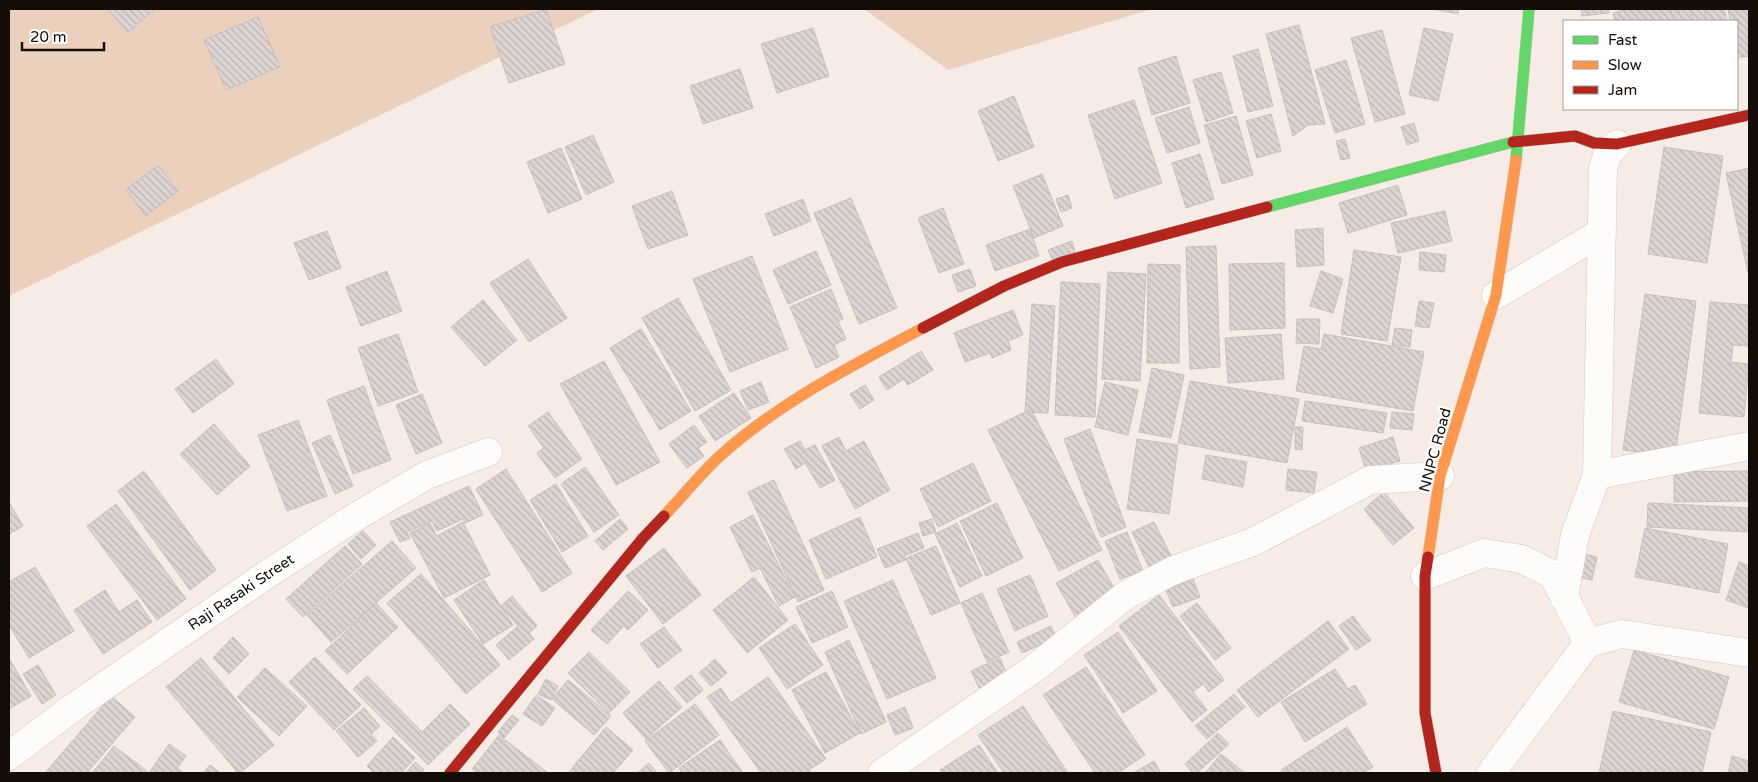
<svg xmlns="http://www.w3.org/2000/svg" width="1758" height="782" font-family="'Varela Round',sans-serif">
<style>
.grass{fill:#ecd0be}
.building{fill:url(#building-back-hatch);stroke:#c8bfbf}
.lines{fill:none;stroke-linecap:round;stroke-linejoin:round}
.street-casing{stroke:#d1c9c3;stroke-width:29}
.fast-casing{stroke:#d1c9c3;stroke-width:12}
.slow-casing{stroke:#d1c9c3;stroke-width:12}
.jam-casing{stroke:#d1c9c3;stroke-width:12}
.street{stroke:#fefcfb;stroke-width:28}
.fast{stroke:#63d668;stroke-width:11}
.slow{stroke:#ff974d;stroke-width:11}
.jam{stroke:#b3261e;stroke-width:11}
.labels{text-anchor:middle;stroke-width:4.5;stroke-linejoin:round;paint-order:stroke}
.street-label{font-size:15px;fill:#130c07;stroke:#fff}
</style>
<defs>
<pattern id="building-back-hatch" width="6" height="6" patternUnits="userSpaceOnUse" patternTransform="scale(1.25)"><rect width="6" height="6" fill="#ddd4d4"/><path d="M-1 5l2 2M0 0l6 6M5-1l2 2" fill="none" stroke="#bdb5b4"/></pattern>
</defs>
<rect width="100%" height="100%" fill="#f6ece5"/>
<path class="grass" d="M9 9H598L9 296Z
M864 9H1152L948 70Z"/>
<path class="building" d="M107 9H155L128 32Z
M546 9 565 64 509 83 490 27Z
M1433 9H1459L1458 14Z
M1581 9H1608L1609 13 1582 16Z
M1627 9H1678L1682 21H1615L1613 13Z
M1671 9H1704L1707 21H1673Z
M1690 9H1724L1727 21H1693Z
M1728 9H1749V56L1737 58V21H1730Z
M258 17 280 67 226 90 204 40Z
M1299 25 1325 124 1308 125 1293 136 1266 34Z
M813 28 829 76 777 93 761 44Z
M1424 28 1453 34 1438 101 1409 95Z
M1382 30 1405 114 1375 122 1351 38Z
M1258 49 1273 106 1248 112 1233 56Z
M1176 56 1190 103 1152 115 1138 68Z
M1346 60 1365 124 1335 133 1315 70Z
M740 69 753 108 703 124 690 86Z
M1221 72 1233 113 1206 122 1193 80Z
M1014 96 1034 147 998 161 978 111Z
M1134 100 1162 183 1115 199 1088 115Z
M1189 107 1200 143 1167 153 1155 118Z
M1271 114 1281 151 1257 158 1246 121Z
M1236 116 1253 175 1222 184 1204 125Z
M1414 123 1419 141 1407 145 1401 127Z
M593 135 614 182 586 195 565 147Z
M1345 139 1350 158 1341 160 1336 141Z
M1664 147 1723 156 1707 263 1648 254Z
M561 148 582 199 548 213 527 162Z
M1200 154 1214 199 1186 208 1172 163Z
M158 165 178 191 146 216 126 190Z
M1749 168V272L1748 273 1726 173Z
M1042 174 1063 226 1034 238 1013 186Z
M1398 185 1407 215 1348 233 1339 203Z
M672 191 688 235 648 249 632 206Z
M1068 195 1072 208 1061 212 1056 199Z
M851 198 897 308 859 324 814 213Z
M803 199 811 221 774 236 765 214Z
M943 208 964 264 939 273 918 218Z
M1445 211 1452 241 1398 253 1391 223Z
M1323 228 1324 265 1297 267 1295 230Z
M1030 229 1039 256 995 271 986 245Z
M327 231 341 268 309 280 294 243Z
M1072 241 1075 252 1052 259 1048 250Z
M1216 246 1220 367 1190 369 1186 247Z
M1354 250 1401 257 1387 341 1341 334Z
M816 251 831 285 788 304 773 270Z
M1420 252 1446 255 1444 272 1419 270Z
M752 256 788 349 730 372 693 279Z
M528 259 567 318 529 342 490 283Z
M1284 263 1285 328 1230 330 1229 264Z
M1148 264 1180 265 1179 363H1147Z
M970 269 976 286 958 292 952 275Z
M387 271 402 311 361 326 346 287Z
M1321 271 1343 279 1333 313 1310 306Z
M1108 272 1146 274 1140 381 1102 379Z
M1061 282 1100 284 1095 417 1055 415Z
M831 289 843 319 838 321 846 339 834 345 839 357 816 368 790 307Z
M1645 294 1696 301 1675 457 1623 450Z
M678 298 731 390 695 411 642 318Z
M483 300 517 340 485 366 451 327Z
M1419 301 1434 303 1429 328 1415 326Z
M1710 302 1749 305V346L1733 345 1731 362 1749 364 1744 417 1699 413Z
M1032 304 1055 306 1048 413 1025 412Z
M1013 310 1023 335 1008 341 1011 350 992 358 990 353 965 362 954 333Z
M1297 319H1320L1319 344 1296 343Z
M1395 328 1412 330 1410 347 1392 345Z
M641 329 691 411 660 430 610 348Z
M398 334 418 392 378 406 358 348Z
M1281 334 1284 379 1228 383 1225 338Z
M1324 334 1424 352 1413 411 1296 391 1304 346 1321 349Z
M921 351 933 370 908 385 904 379 887 390 879 377Z
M216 359 234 384 193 413 175 389Z
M604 361 660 462 616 485 560 384Z
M1152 368 1184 375 1171 438 1139 432Z
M1190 381 1299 399 1287 463 1178 443Z
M761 382 769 402 748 410 740 391Z
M1105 382 1138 390 1128 435 1095 427Z
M865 385 874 400 860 409 850 394Z
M364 386 391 460 353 474 327 400Z
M734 393 751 418 715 441 699 416Z
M422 394 442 443 416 454 396 405Z
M1305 401 1387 413 1383 433 1302 421Z
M1031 409 1102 550 1059 571 988 430Z
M548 412 582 459 555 478 537 453 544 448 528 426Z
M1392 412 1414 414 1412 430 1390 428Z
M298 420 327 496 287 511 258 435Z
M214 424 250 466 217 495 180 454Z
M694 425 707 442 698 448 704 456 687 468 669 444Z
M1295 427H1303L1302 450 1295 449Z
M1090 429 1126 527 1101 537 1064 439Z
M330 435 353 486 335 494 312 443Z
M839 437 846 451 864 441 890 490 855 509 822 446Z
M1393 437 1400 461 1366 471 1359 448Z
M1137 439 1178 445 1169 514 1127 509Z
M800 441 805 450 815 445 835 480 820 488 805 463 796 469 784 449Z
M1206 455 1247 462 1243 487 1202 479Z
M973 463 991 501 938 527 920 489Z
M585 467 619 515 594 532 561 484Z
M506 469 572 573 542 592 476 489Z
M1288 469 1317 472 1314 493 1286 490Z
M144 471 216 570 190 590 118 491Z
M1749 471V501L1674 502V472Z
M774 480 824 590 798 602 748 492Z
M556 484 588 536 562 552 530 500Z
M469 486 483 515 465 523 463 519 437 531 432 521 407 532 410 538 400 542 390 522Z
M1384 492 1414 528 1393 545 1364 509Z
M9 502 23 526 9 534Z
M997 503 1023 558 986 576 960 521Z
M1648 503 1749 508V532L1647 527Z
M116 504 186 599 157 620 87 526Z
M753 515 795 597 779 606 760 568 752 572 730 527Z
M860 517 877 557 826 579 809 540Z
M620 519 628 529 603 550 595 541Z
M932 519 936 532 923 536 919 523Z
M463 522 490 575 444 598 410 533 430 523 437 536Z
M1154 522 1173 560 1151 571 1132 532Z
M957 523 982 576 960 587 935 534Z
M1645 528 1728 544 1719 593 1635 577Z
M363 531 376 545 361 559 348 544Z
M1127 532 1143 571 1120 579 1105 541Z
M918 533 924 548 904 556 906 560 885 568 877 549Z
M392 541 416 568 331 642 307 615Z
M345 546 362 564 303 617 286 599Z
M936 546 960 603 931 615 906 558Z
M664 548 701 595 663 624 626 576Z
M1578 552 1597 557 1592 580 1572 576Z
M1098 560 1118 595 1076 618 1056 583Z
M1739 562 1749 566V608L1726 600Z
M35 567 74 631 29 658 9 625V582Z
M421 574 500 665 466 694 387 603Z
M1030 575 1048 616 1015 631 997 589Z
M754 577 788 620 747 653 713 610Z
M1193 579 1200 597 1173 607 1166 590Z
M484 580 513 625 483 644 454 600Z
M893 580 936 678 887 699 844 601Z
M105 590 119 612 137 600 152 622 103 654 74 610Z
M628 591 648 610 628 630 624 626 607 644 591 630Z
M832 591 848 627 812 643 796 607Z
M982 593 1009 652 987 662 961 603Z
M1159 595 1224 680 1209 692 1203 684 1193 692 1207 710 1192 722 1119 626Z
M512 596 537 626 529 633 534 639 509 660 496 645 518 626 501 606Z
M376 603 398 627 347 674 325 651Z
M1197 603 1231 648 1215 660 1180 616Z
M1353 616 1371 640 1356 650 1339 626Z
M1328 621 1349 649 1258 717 1237 690Z
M795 624 823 665 787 689 759 648Z
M1051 626 1056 638 1022 653 1017 642Z
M664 627 682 650 658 668 640 644Z
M1118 632 1157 691 1123 713 1084 655Z
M233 637 249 654 229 674 213 658Z
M849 640 886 722 861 734 825 652Z
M1634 650 1729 677 1714 729 1619 702Z
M589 652 630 692 609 713 568 673Z
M315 657 361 705 334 730 289 682Z
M9 658 31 696 9 709Z
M201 658 274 745 240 773H238L166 687Z
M1000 658 1009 680 981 692 971 671Z
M715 659 727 673 711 686 699 673Z
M38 665 56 695 42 704 23 674Z
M1086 667 1145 755 1118 773H1095L1043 695Z
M265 668 307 706 279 736 237 697Z
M1335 669 1348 689 1355 685 1367 704 1305 742 1281 702Z
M826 672 860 733 825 753 792 690Z
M691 675 703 690 687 703 674 688Z
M367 676 422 732 450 704 470 724 428 765 353 689Z
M768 677 826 759 809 770 811 773H761L707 697 721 688 731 703Z
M546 679 558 686 551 700 538 694Z
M568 680 611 716 594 735 552 699Z
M659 681 682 707 646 739 623 713Z
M1234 694 1245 707 1207 739 1195 726Z
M536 695 555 708 542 726 523 714Z
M111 696 135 717 87 773H45Z
M695 704 719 735 669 773 645 741Z
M1023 706 1068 773H1004L978 735Z
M905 707 913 728 895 735 887 715Z
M364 708 380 726 371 734 377 741 358 757 336 731Z
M1613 711 1711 732 1702 773H1599Z
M512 715 519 720 504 738 498 732Z
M606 727 633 750 613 773H568Z
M1347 727 1373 767 1362 773H1283L1281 770Z
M1218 733 1229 744 1197 773H1193L1185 764Z
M499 735 548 773H477L472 769Z
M393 737 415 758 401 773H374L367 766Z
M720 740 743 773H682L679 768Z
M169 744 186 756 177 768 184 773H149Z
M979 745 998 773H942L940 770Z
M114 746 147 771 145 773H92Z
M1221 754 1245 773H1205Z
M1732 756 1749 761V773H1728Z
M1154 761 1161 773H1133Z
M415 762 424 770 420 773H406Z
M649 763 657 773H637Z
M210 765 220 773H203Z"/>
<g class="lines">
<defs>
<path id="street" d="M1496 295 1602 232
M1597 475 1749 446
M1425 576 1484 553 1522 559 1553 575 1588 643
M1564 598 1575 535 1597 475 1603 169 1607 155 1617 144
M9 756 71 709 266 575 357 516 427 475 488 452
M882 773 1035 668 1126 595 1174 570 1253 542 1370 480 1440 476
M1491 773 1588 643 1622 634 1749 653"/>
<path id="fast" d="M1516 160 1529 9
M1267 207 1513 142"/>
<path id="slow" d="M664 516C683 496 701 473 721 455 780 402 853 365 923 328
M1428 557 1440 476 1496 295 1516 160"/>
<path id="jam" d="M1513 142 1575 136 1594 143 1617 144 1749 115
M923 328 1004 286 1062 262 1267 207
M1428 557 1425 576V713L1436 773
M450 773 643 538 664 516"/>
</defs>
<use href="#street" class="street-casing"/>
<use href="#fast" class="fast-casing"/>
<use href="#slow" class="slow-casing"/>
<use href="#jam" class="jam-casing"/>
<use href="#street" class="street"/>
<use href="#fast" class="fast"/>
<use href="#slow" class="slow"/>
<use href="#jam" class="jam"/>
</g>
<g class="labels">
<g class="street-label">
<text transform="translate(1435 450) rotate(-75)" y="5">NNPC Road</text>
<text transform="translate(241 592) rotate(-34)" y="5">Raji Rasaki Street</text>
</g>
</g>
<rect width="1758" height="782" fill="none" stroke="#130c07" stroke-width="20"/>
<rect x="1563" y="20" width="175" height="90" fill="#ffffff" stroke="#a19e9c"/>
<rect x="1573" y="36" width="25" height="8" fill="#63d668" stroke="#a19e9c"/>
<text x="1608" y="45" font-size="15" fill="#130c07">Fast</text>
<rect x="1573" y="61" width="25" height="8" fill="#ff974d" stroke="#a19e9c"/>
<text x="1608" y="70" font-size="15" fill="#130c07">Slow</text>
<rect x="1573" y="86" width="25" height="8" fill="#b3261e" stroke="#a19e9c"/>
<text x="1608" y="95" font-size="15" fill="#130c07">Jam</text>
<path d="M22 42v8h82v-8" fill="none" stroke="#130c07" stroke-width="2.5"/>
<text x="30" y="42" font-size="15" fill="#130c07" stroke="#ffffff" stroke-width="4" paint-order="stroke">20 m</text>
</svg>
